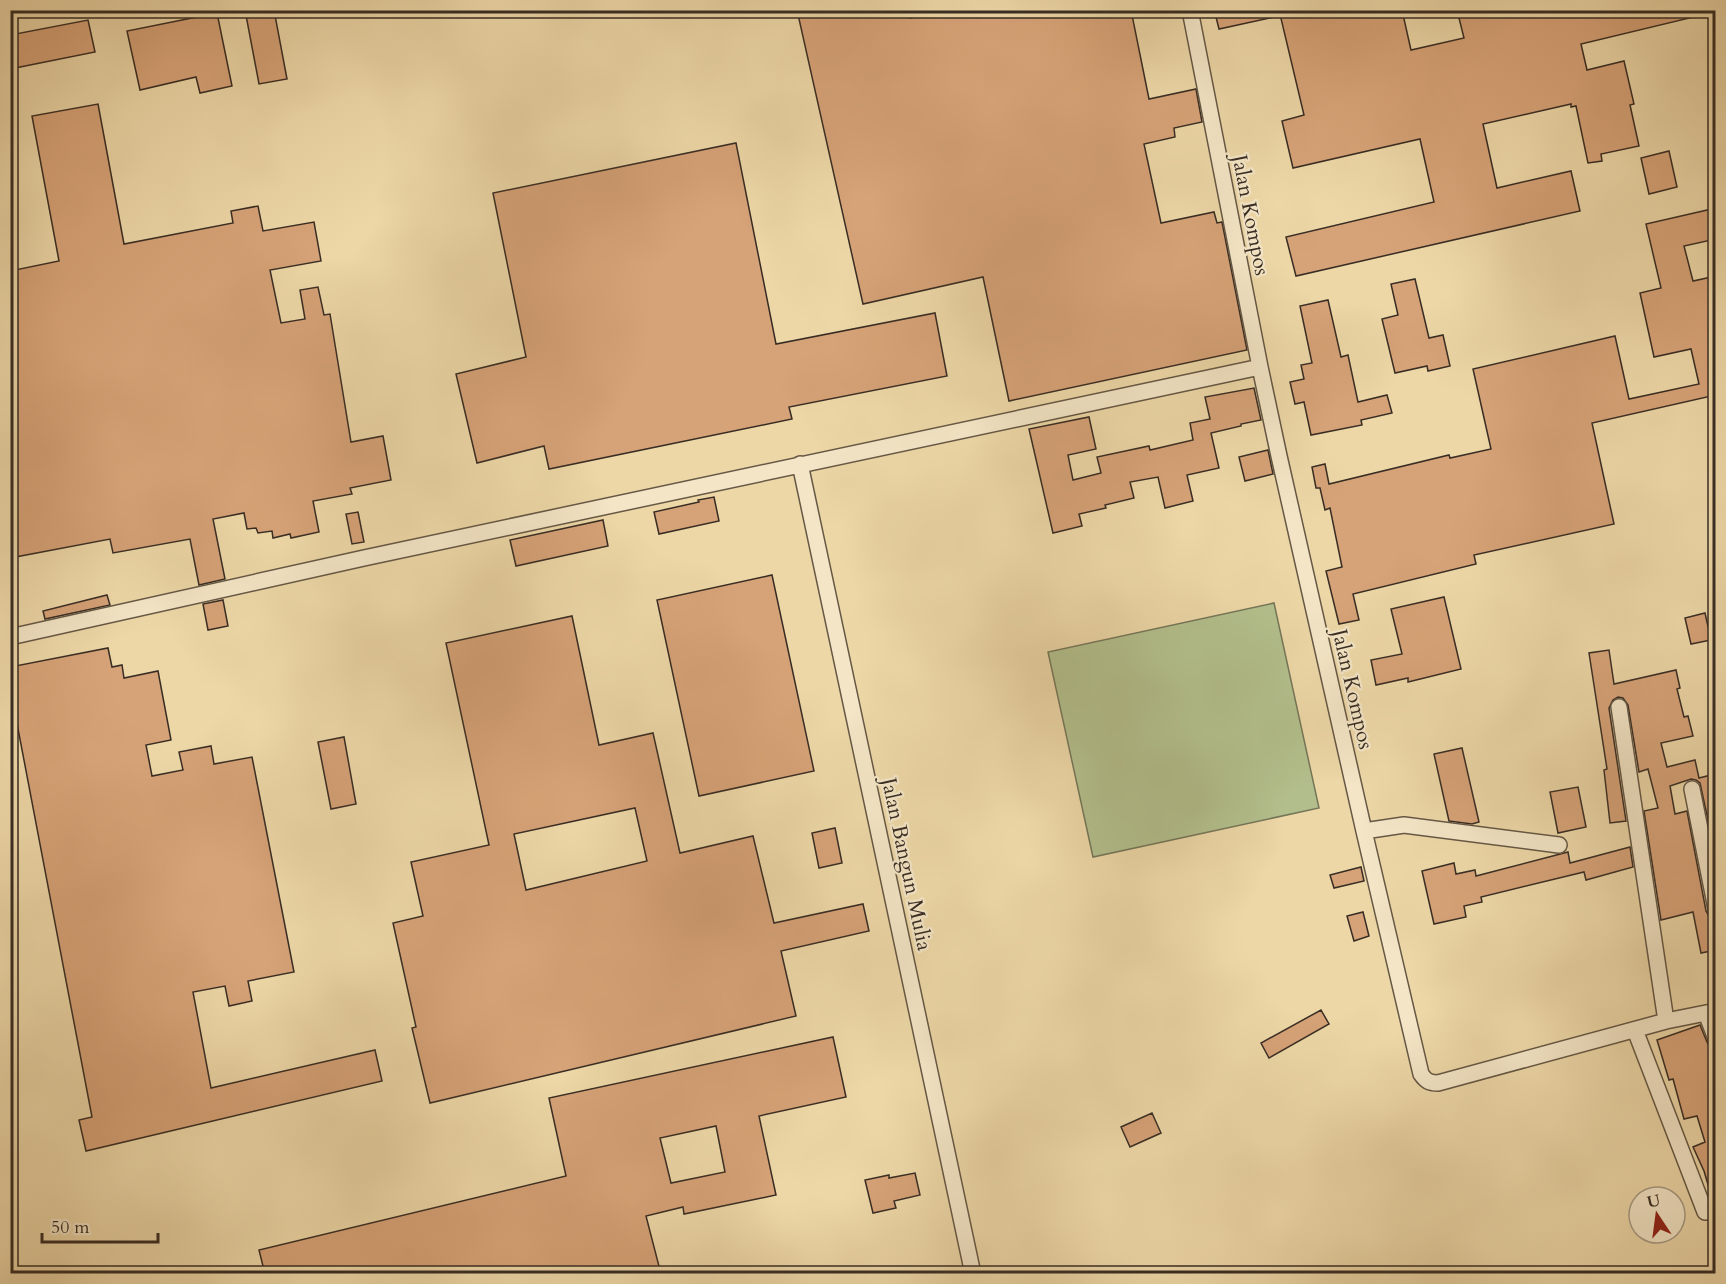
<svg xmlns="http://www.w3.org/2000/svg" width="1726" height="1284" font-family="Cardo,serif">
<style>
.green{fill:#b2bf8c;stroke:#757658;stroke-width:1.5}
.building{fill:#d6a277;stroke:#382d24;stroke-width:1.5;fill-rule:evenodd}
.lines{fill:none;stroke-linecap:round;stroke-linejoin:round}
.street-casing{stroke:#655845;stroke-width:18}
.street{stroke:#f3e5c6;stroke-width:15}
.labels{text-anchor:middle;stroke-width:4.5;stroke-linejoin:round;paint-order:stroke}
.street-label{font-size:21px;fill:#382d24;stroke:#f3e5c6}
</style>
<rect width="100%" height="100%" fill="#edd7a7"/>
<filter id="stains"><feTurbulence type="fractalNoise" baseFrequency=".00333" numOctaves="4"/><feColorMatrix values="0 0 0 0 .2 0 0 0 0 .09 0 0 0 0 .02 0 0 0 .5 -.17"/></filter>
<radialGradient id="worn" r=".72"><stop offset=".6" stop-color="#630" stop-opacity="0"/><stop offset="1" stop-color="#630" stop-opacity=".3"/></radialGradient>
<path class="green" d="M1274 603 1319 808 1093 857 1048 652Z"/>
<path class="building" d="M245 10H274L287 79 259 84Z
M797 10H908L910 18 948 10H1131L1149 99 1196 89 1202 122 1174 128 1175 137 1144 144 1161 223 1214 212 1217 223 1222 222 1247 350 1009 401 983 277 863 304Z
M1224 10H1279V16L1219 29 1215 13Z
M1279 10H1402L1411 50 1464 38 1457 10H1702V15L1581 44 1587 70 1624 61 1634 104 1630 105 1639 146 1601 154 1602 161 1588 163 1576 106 1571 107V104L1483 124 1497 188 1571 171 1580 211 1296 276 1286 237 1434 202 1420 139 1293 168 1282 121 1304 115Z
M217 13 232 86 200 93 196 77 140 90 127 31Z
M88 20 95 52 10 69V35Z
M98 104 124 244 233 223 231 211 258 206 263 231 314 222 321 261 270 270 281 323 305 319 300 290 318 287 324 315 330 314 351 442 383 436 391 480 350 488 352 494 313 501 319 532 291 538 290 534 273 538 272 531 258 533 256 528 247 529 244 513 213 519 225 579 199 585 190 539 113 553 110 539 10 558V271L59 261 32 116Z
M736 143 776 344 935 313 947 376 789 407 792 419 549 469 544 446 477 463 456 374 526 357 493 193Z
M1669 151 1677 187 1649 194 1641 158Z
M1716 208V239L1684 246 1693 281 1716 276V395L1592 423 1614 524 1474 555 1476 564 1353 594 1359 620 1339 624 1326 571 1342 567 1330 508 1325 510 1320 488H1316L1312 467 1325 464 1329 484 1449 455 1450 458 1491 449 1473 369 1615 336 1629 399 1699 384 1691 349 1654 357 1640 293 1661 288 1646 224Z
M1415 279 1429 338 1443 335 1450 366 1428 371 1427 366 1395 373 1382 319 1398 315 1391 284Z
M1328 300 1341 357 1348 355 1358 402 1387 395 1392 413 1361 420 1362 425 1311 435 1304 402 1295 404 1290 382 1304 379 1301 365 1312 363 1300 306Z
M1254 388 1261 420 1241 424V426L1211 433 1219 468 1187 475 1193 501 1165 508 1158 477 1130 482 1134 498 1105 505 1106 508 1079 514 1082 526 1053 533 1029 429 1089 417 1096 449 1068 455 1073 480 1101 473 1097 457 1149 446 1150 450 1193 440 1190 423 1210 419 1205 397Z
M1268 450 1273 474 1245 481 1239 457Z
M714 497 719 521 659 534 654 512 699 502 698 500Z
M358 512 364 542 352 544 346 514Z
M603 520 608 546 516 566 510 540Z
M772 575 814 771 699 796 657 600Z
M107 595 110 605 45 619 43 611Z
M1444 597 1461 669 1408 682V678L1376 685 1371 660 1402 654 1391 609Z
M223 600 228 626 208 630 203 604Z
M1705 613 1711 640 1691 644 1685 618Z
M572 616 599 745 653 733 680 853 753 836 774 923 863 904 869 931 781 951 796 1016 430 1103 412 1028 416 1027 393 923 423 916 411 862 489 845 446 643ZM635 808 647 861 526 890 514 834Z
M108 648 112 667 122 665 124 678 158 671 171 740 146 745 152 776 183 770 179 752 211 746 214 764 252 757 294 972 248 981 252 1001 229 1006 225 986 193 992 211 1088 375 1050 382 1081 86 1151 79 1120 92 1117 15 713 10 714V667Z
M1609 650 1614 684 1676 670 1680 688 1677 689 1684 717 1688 716 1693 736 1661 743 1667 767 1695 760 1699 778 1711 775 1716 796V857L1700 783 1696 780 1691 779 1670 786 1675 814 1687 811 1706 911 1709 916 1716 918V950L1701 953 1693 912 1661 920 1644 811 1658 808 1648 769 1639 772 1628 705 1623 698 1618 697 1613 700 1609 708 1626 821 1610 823 1604 770 1607 769 1589 653Z
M344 737 356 804 331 809 318 742Z
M1462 748 1479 822 1472 824 1449 821 1434 754Z
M1578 787 1586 827 1558 833 1550 792Z
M835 828 842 863 819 868 812 833Z
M1630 847 1633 867 1586 880 1584 872 1481 897 1482 902 1464 906 1466 917 1434 924 1422 871 1454 863 1456 874 1475 870 1476 876 1568 852 1570 863Z
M1361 867 1364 881 1334 888 1330 875Z
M1363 912 1369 936 1354 941 1347 916Z
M1321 1010 1329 1024 1269 1058 1261 1043Z
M1700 1025 1707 1042 1710 1047 1716 1063V1197L1712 1198 1704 1171 1693 1147 1705 1142 1697 1116 1684 1119 1673 1079 1669 1080 1657 1040Z
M833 1037 846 1097 759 1116 776 1195 684 1214 683 1207 646 1216 661 1274H265L259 1250 566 1176 549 1098ZM716 1126 725 1172 671 1183 660 1138Z
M1152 1113 1161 1133 1130 1147 1121 1127Z
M915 1173 920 1195 894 1201 896 1208 873 1213 865 1180 889 1175V1178Z"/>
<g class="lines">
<defs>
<path id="street" d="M1190 10 1260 367 1279 456 1364 831 1421 1074C1426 1081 1429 1083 1438 1083L1666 1021 1716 1011
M800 464 973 1274
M10 637 364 558 1260 367
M1619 707 1666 1021
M1692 789 1716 909
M1364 831 1404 825 1559 845
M1706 1013 1716 1039
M1635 1030 1705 1212"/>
</defs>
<use href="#street" class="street-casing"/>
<use href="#street" class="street"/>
</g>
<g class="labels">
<g class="street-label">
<text transform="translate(1251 215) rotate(79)" y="7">Jalan Kompos</text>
<text transform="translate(1353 689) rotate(77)" y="7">Jalan Kompos</text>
<text transform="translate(907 864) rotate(78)" y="7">Jalan Bangun Mulia</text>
</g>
</g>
<rect width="1726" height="1284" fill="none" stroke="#edd7a7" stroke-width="36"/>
<rect x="12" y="12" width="1702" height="1260" fill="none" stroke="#382d24" stroke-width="3"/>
<rect x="18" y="18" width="1690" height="1248" fill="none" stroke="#382d24" stroke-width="1.5"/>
<g transform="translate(1657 1215) rotate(347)"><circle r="28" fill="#f3e5c6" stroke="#a89b85" stroke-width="1.5"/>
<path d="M0-4.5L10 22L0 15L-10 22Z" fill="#8f2418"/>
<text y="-9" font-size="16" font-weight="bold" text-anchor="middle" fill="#382d24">U</text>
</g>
<path d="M42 1233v9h116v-9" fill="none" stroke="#382d24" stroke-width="3"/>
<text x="51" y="1233" font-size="18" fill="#382d24" stroke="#f3e5c6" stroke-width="4.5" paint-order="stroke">50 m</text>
<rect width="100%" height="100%" filter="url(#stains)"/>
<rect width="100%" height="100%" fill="url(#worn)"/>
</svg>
